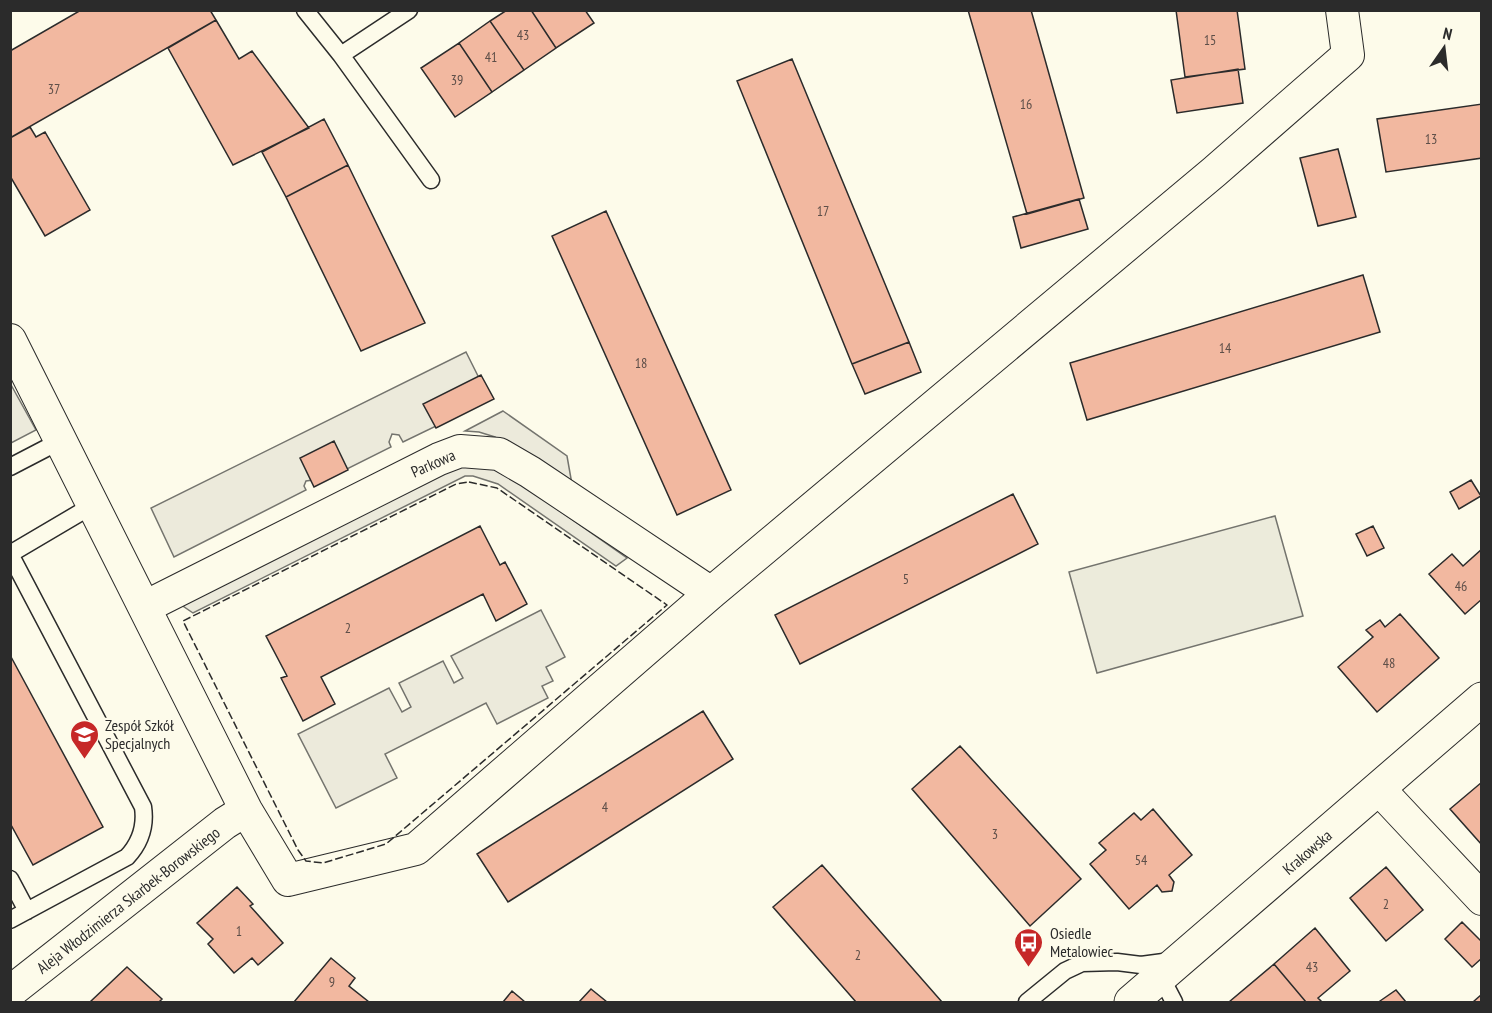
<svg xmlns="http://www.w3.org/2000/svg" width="1492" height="1013" font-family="'PT Sans Narrow',sans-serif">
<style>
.green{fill:#ecebdb;stroke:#74746e;stroke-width:1.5}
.parking{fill:#eceadb;stroke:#74746e;stroke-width:1.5}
.building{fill:#f2b8a0;stroke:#2b2b2b;stroke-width:1.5}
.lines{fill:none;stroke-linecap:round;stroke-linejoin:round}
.lane-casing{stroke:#2b2b2b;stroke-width:19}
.street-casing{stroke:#2b2b2b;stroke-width:34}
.secondary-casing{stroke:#2b2b2b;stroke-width:35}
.lane{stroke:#fdfbea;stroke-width:16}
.street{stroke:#fdfbea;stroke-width:32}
.secondary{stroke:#fdfbea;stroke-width:33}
.fence{stroke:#2b2b2b;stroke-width:1.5;stroke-dasharray:8 3;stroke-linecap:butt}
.labels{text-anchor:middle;stroke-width:4.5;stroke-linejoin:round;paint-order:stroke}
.number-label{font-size:14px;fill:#5d4e48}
.street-label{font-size:16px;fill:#2b2b2b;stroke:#fdfbea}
.poi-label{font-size:16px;fill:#2b2b2b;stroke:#fdfbea;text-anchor:start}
</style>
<rect width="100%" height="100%" fill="#fdfbea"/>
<path class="green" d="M1275 516 1303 616 1097 673 1069 572Z"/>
<path class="parking" d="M466 352 490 400 403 442 399 435 392 434 389 442 391 447 315 485 313 480 306 481 304 486 306 490 174 557 151 508Z
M10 383 36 430 11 443H10Z
M503 411 567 456 573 490 495 437 479 432 465 431Z
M488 465 510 476 627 558 616 566 498 484 473 476H465L193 613 180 604 448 466Z
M541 610 565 657 546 667 553 681 542 686 548 698 497 724 486 703 385 754 397 778 336 808 298 734 389 688 402 712 411 707 399 683 443 661 454 683 463 678 451 656Z"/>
<path class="building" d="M81 10H210L216 20 10 138V51Z
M507 10H531L556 48 524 70 490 21Z
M531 10H585L594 23 556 48Z
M968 10H1031L1084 198 1027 214Z
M1176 10H1237L1245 69 1185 77Z
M216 20 239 59 252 51 309 128 233 165 168 48Z
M490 21 524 70 492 92 459 43Z
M459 43 492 92 455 117 421 68Z
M792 59 909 342 852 364 737 81Z
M1238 69 1243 103 1177 113 1171 80Z
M1482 104V158L1386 172 1377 119Z
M324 119 348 165 286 197 262 152Z
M30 127 36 137 45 132 90 210 45 236 10 176V138Z
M1338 149 1356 217 1318 226 1300 158Z
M348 165 425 323 361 351 286 197Z
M1079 199 1088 229 1021 248 1013 217Z
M606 211 731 490 677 515 552 236Z
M1363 275 1380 332 1087 420 1070 363Z
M909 342 921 372 865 394 852 364Z
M481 375 494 399 436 428 423 404Z
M334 441 348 470 314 487 300 458Z
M1471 480 1481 496 1459 509 1450 492Z
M1013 494 1038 544 800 664 775 615Z
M480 526 500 565 505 562 527 604 496 621 483 594 321 677 335 704 303 721 281 678 287 676 266 636Z
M1373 526 1384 548 1367 556 1356 534Z
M1482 549V599L1465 614 1429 574 1452 554 1463 566Z
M1400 614 1439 658 1377 712 1338 667 1373 637 1366 630 1380 620 1385 627Z
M10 655 103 827 33 865 10 823Z
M703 711 733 759 508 902 477 854Z
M960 746 1081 879 1030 926 912 789Z
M1482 782V845L1450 809Z
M1153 809 1192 855 1169 875 1174 882 1172 891 1162 892 1157 885 1129 909 1090 864 1106 850 1099 843 1134 813 1141 820Z
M822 865 942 1002H856L773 907Z
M1386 867 1423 910 1386 941 1350 898Z
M237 887 253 904 250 906 283 943 258 965 252 958 234 973 208 944 213 939 197 923Z
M1462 922 1482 942V958L1472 967 1445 939Z
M1315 928 1350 971 1318 998 1322 1002H1306L1274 964Z
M331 958 355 978 349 986 369 1002H294Z
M1274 964 1306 1002H1229Z
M127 967 162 999 159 1002H90Z
M591 989 607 1002H579Z
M1396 990 1406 1002H1381L1380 1001Z
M512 991 525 1002H503Z
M1481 995 1482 1002H1473Z"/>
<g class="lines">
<defs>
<path id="lane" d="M305 10 341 55 431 180
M341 55 409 10
M10 467 60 441
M10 879 27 911
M10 920 127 857C140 843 146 827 143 807L10 554 93 505
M1161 977 1174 1002
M1027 1002 1065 971 1082 963 1117 962 1141 965 1171 961"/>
<path id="street" d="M10 340 246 810 288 880 416 849 711 593 1214 172 1348 55 1342 10
M145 607 439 459 460 451 499 454 530 472 711 593
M1379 789 1482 899
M10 992 225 823 246 810"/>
<path id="secondary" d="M1131 1002 1482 699"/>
</defs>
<use href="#lane" class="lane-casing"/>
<use href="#street" class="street-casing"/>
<use href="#secondary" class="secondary-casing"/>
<use href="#lane" class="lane"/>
<use href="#street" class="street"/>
<use href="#secondary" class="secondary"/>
<path class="fence" d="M469 482 497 488 667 605 386 844 323 863 306 861 298 850 183 621 456 484Z"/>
</g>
<defs>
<symbol id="school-pin" viewBox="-11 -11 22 30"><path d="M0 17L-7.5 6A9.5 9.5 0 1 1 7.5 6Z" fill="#c62828" stroke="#fdfbea"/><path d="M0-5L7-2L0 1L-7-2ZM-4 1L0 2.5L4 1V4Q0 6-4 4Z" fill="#fff"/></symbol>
<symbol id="bus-pin" viewBox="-11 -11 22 30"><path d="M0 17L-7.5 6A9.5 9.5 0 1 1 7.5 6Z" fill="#c62828" stroke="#fdfbea"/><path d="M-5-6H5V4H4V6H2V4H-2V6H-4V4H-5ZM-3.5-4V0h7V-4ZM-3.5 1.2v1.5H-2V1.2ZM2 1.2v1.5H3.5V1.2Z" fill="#fff"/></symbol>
</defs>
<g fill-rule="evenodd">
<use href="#school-pin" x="68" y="718" width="33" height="45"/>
<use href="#bus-pin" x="1012" y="926" width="33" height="45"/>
</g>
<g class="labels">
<g class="number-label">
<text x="523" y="40">43</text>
<text x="1210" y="45">15</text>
<text x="491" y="62">41</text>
<text x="457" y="85">39</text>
<text x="54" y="94">37</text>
<text x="1026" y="109">16</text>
<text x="1431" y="144">13</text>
<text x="823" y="216">17</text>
<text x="1225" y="353">14</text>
<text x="641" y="368">18</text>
<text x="906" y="584">5</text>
<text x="1461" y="591">46</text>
<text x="348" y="633">2</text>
<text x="1389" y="668">48</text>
<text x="605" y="812">4</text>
<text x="995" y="839">3</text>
<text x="1141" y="865">54</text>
<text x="1386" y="909">2</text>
<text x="239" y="936">1</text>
<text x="858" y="960">2</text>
<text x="1312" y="972">43</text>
<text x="332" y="987">9</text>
</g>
<g class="street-label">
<text transform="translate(433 463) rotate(-24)" y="6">Parkowa</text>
<text transform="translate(1307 852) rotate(-41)" y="6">Krakowska</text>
<text transform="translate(128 900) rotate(-38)" y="6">Aleja Włodzimierza Skarbek-Borowskiego</text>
</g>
<g class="poi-label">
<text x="105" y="731">Zespół Szkół<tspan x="105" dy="18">Specjalnych</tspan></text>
<text x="1050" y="939">Osiedle<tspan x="1050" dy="18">Metalowiec</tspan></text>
</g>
</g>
<rect width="1492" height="1013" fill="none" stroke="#2b2b2b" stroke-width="24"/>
<g transform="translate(1444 48) rotate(14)" stroke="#fdfbea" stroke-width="4.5" paint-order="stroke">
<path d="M0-4.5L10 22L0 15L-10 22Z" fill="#2b2b2b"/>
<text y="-9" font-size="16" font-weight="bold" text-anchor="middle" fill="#2b2b2b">N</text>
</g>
</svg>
